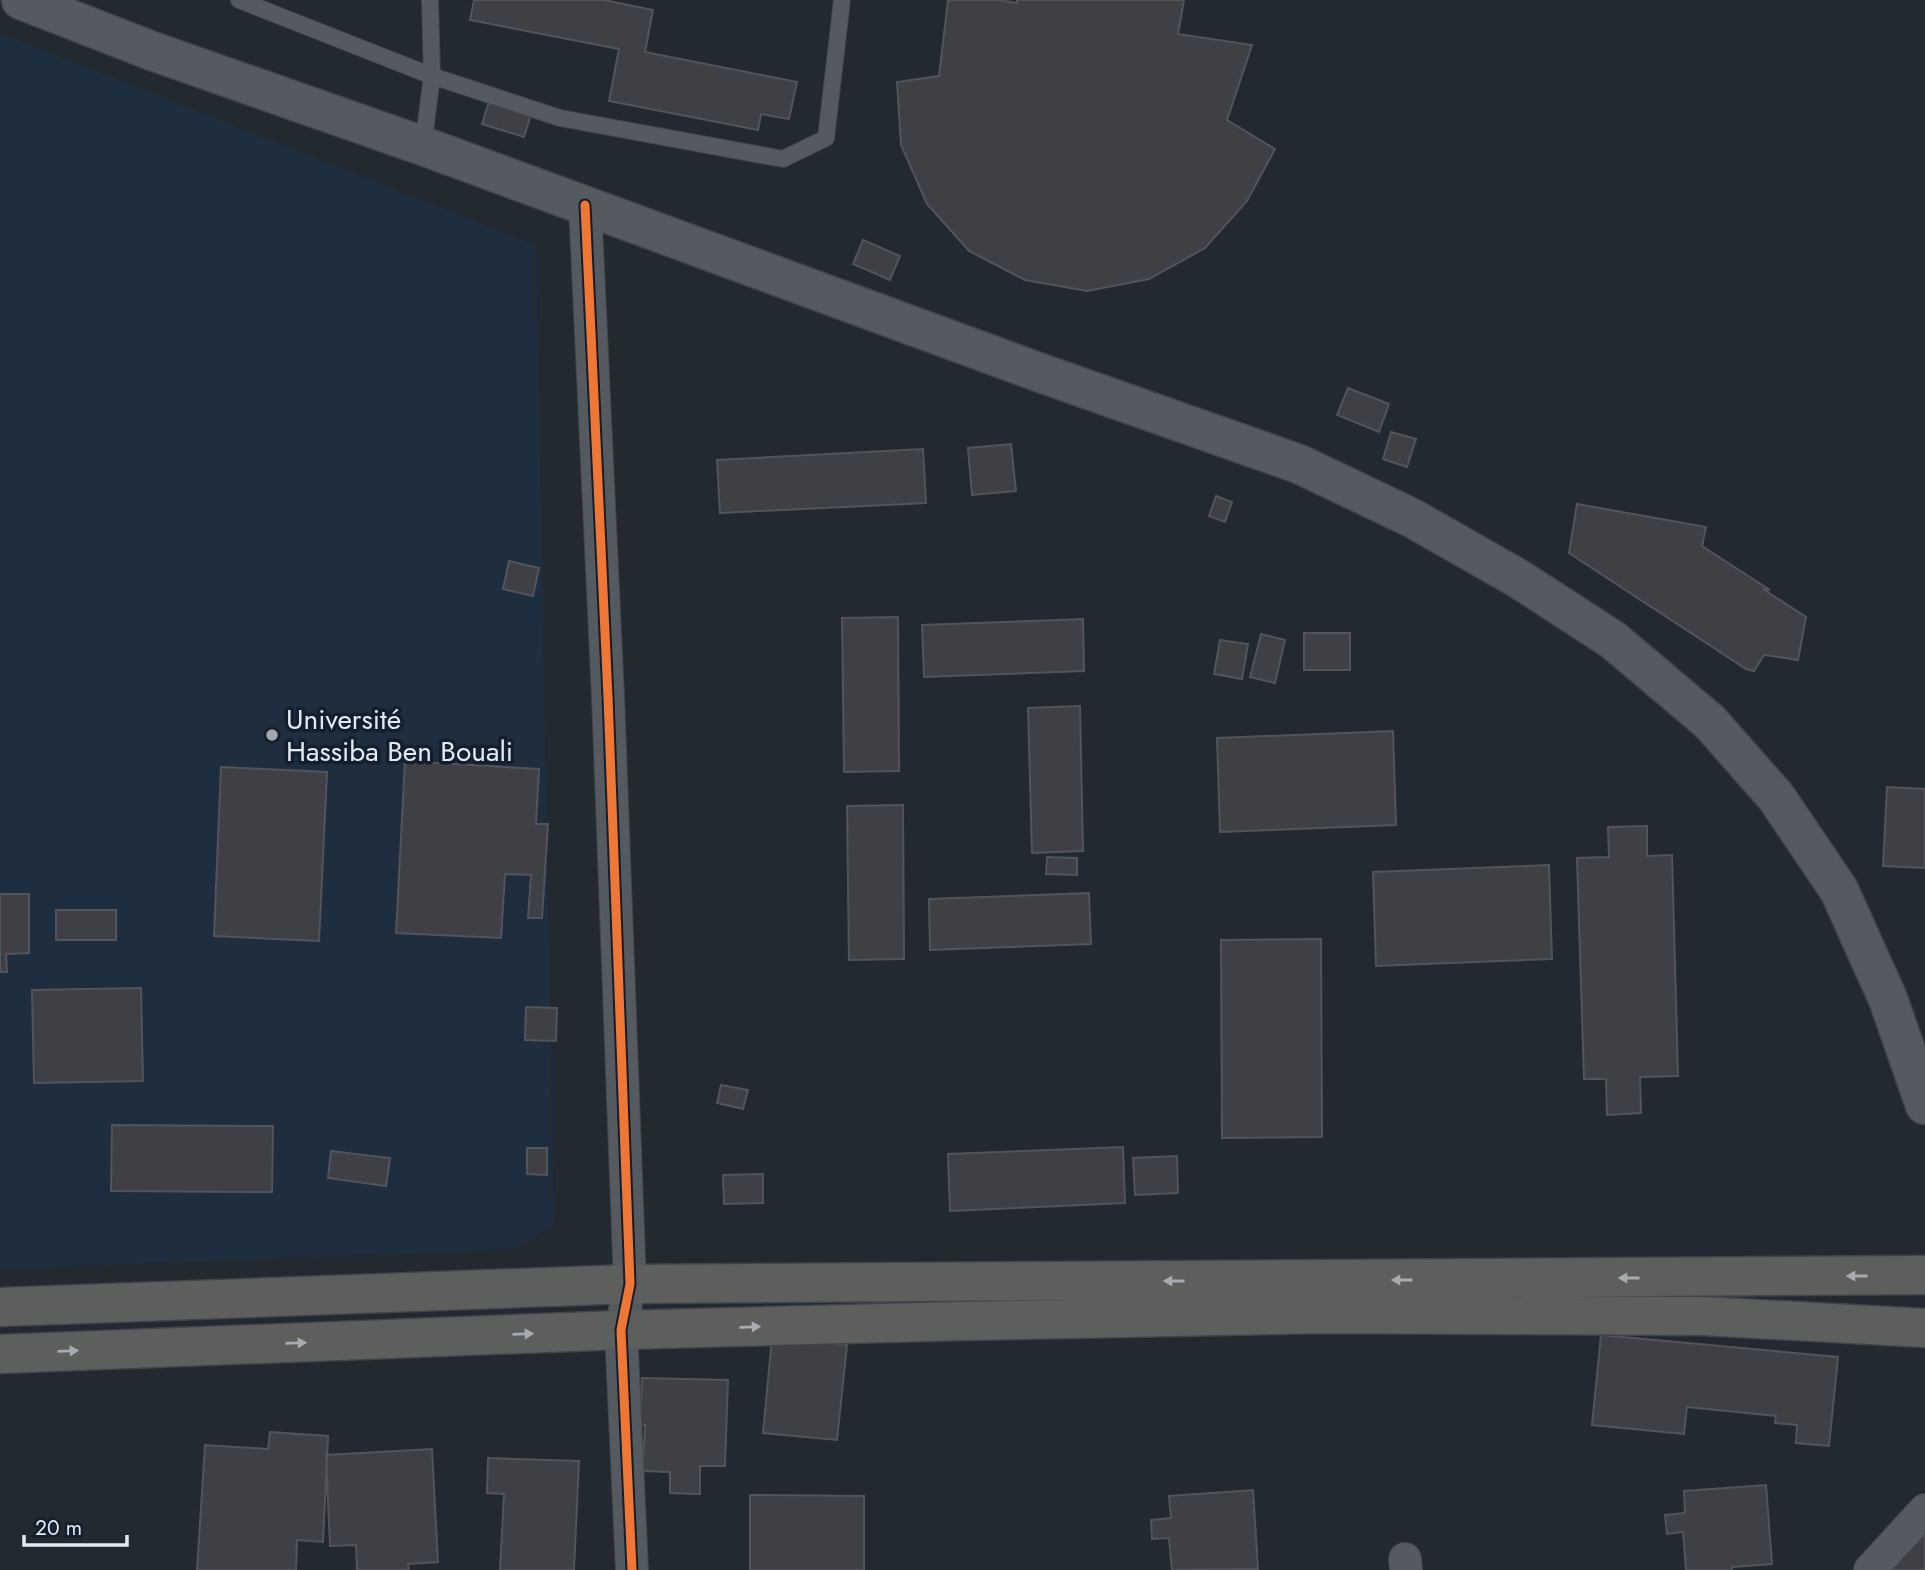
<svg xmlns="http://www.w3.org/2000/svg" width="1925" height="1570" font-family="Jost,sans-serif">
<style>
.built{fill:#1f2e3f}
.building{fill:#3f4046;stroke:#53545b;stroke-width:2}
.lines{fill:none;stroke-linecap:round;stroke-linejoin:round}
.lane-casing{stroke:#40454c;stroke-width:18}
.street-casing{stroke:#40454c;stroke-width:34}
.secondary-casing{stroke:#40454c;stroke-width:41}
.primary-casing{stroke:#40454c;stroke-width:41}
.lane{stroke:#555a60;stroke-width:16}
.street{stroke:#555a60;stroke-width:32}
.secondary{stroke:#555a60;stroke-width:38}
.primary{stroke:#5d5f5c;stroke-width:38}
.cycleway-casing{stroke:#131f2c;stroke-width:13}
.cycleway{stroke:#f07635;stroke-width:9}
.oneway{fill:#a6acb0}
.poi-dot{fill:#9fa7af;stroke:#131f2c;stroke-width:2.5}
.labels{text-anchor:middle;stroke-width:7;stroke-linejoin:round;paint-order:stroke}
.poi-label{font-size:28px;fill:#e2ebf4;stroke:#131f2c;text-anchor:start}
</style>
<rect width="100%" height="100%" fill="#232930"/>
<path class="built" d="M0 33 536 246 554 1224 516 1249 0 1269Z"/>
<path class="building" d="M474 0H604L653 10 645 52 797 82 789 119 761 114 758 130 609 101 619 49 470 20Z
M948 0H998L1017 3V0H1184L1178 34 1252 45 1227 120 1275 149 1247 201 1205 248 1149 279 1087 291 1025 280 969 251 927 204 901 145 897 82 939 76Z
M491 95 533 109 524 137 482 124Z
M863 240 900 256 890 280 853 264Z
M1348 388 1389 404 1379 432 1337 415Z
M1391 432 1416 439 1407 467 1383 459Z
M1011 444 1016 491 972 495 968 448Z
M923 449 926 503 720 513 717 460Z
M1216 496 1232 502 1225 522 1209 516Z
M1577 504 1706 527 1702 546 1770 590 1763 589 1806 617 1798 660 1764 655 1754 671 1746 669 1569 553Z
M509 561 539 568 533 596 503 589Z
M898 617 899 771 844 772 842 618Z
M1083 619 1084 671 924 677 922 625Z
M1304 633H1350V670H1304Z
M1261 634 1285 640 1275 683 1250 677Z
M1220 640 1248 644 1242 679 1214 674Z
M1080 706 1083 851 1032 853 1028 708Z
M1393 731 1396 825 1220 832 1217 738Z
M405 761 539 769 536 824H548L542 918H528L531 875 505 874 501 938 396 933Z
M221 767 327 772 319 941 214 936Z
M1887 787 1925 789V868L1883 866Z
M903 805 904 959 849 960 847 806Z
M1647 826V856L1672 855 1678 1076 1640 1077 1641 1113 1607 1115 1606 1079H1584L1577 858 1609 857 1608 827Z
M1047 857 1077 858V875L1046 874Z
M1549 865 1552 959 1376 966 1373 872Z
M1089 893 1091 944 930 950 929 899Z
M0 894H29V953L6 954 7 972H0Z
M56 910H116V940H56Z
M1321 939 1322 1137 1222 1138 1221 940Z
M141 988 143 1081 34 1083 32 990Z
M526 1007 557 1008 556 1041 525 1040Z
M721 1085 748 1090 743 1109 717 1103Z
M112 1125 273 1126 272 1192 111 1191Z
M1123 1147 1125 1203 950 1211 948 1154Z
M527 1148H547V1175L527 1174Z
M331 1151 390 1158 386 1186 328 1178Z
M1177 1156 1178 1193 1135 1195 1133 1158Z
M763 1174V1203L724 1204 723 1175Z
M1601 1335 1838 1357 1829 1446 1796 1443 1797 1425 1775 1423 1776 1416 1687 1407 1684 1434 1592 1425Z
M772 1338 847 1345 837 1440 763 1433Z
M642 1378 728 1380 725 1466H700V1494L670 1493V1472L643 1471 645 1425 640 1424Z
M270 1432 328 1436 323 1542 297 1540 296 1570H197L205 1445 268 1449Z
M432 1449 438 1562 408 1564 409 1570H357L356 1545 330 1546 326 1455Z
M488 1458 579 1461 574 1570H500L504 1494 487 1493Z
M1766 1485 1772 1564 1732 1567V1570H1686L1683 1532 1667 1534 1665 1515 1685 1513 1684 1491Z
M1253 1490 1258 1569 1172 1570 1169 1538 1152 1539 1151 1520 1171 1518 1169 1496Z
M750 1495 864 1496V1570H750Z
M1925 1527V1570H1882Z"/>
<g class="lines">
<defs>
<path id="lane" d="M239 0 432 76 560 118 783 159 826 138 842 0
M423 146 432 76 430 0"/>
<path id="street" d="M585 205 608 697 630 1284 621 1330 632 1570
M1405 1559 1406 1570
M1870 1570 1925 1510"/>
<path id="secondary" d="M21 0 152 51 423 146 1038 372 1299 464 1412 518 1519 579 1613 640 1710 722 1776 797 1839 890 1888 999 1925 1105"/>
<path id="primary" d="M0 1307 630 1284 1925 1275
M0 1354 621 1330 961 1321 1322 1314 1703 1316 1925 1328"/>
</defs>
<use href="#lane" class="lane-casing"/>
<use href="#street" class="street-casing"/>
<use href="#secondary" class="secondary-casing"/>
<use href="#primary" class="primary-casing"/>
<use href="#lane" class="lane"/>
<use href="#street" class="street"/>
<use href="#secondary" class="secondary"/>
<use href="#primary" class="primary"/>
<defs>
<path id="cycleway" d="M585 205 608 697 630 1284 621 1330 632 1570"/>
</defs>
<use href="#cycleway" class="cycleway-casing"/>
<use href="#cycleway" class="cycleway"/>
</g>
<defs><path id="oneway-solid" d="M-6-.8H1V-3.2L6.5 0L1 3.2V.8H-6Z" transform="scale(1.75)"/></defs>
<g class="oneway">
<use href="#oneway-solid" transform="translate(1857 1276) rotate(180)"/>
<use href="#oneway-solid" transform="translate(1629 1278) rotate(180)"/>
<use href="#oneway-solid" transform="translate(1402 1280) rotate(180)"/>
<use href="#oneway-solid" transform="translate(1174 1281) rotate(180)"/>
<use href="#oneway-solid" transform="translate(750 1327) rotate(-2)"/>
<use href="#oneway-solid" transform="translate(523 1334) rotate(-2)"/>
<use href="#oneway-solid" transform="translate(296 1343) rotate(-2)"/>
<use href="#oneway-solid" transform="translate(68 1351) rotate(-2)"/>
</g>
<circle class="poi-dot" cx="272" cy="735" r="7"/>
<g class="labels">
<g class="poi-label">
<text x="286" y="729">Université<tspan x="286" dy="32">Hassiba Ben Bouali</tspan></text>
</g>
</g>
<path d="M24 1535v10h103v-10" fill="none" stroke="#e2ebf4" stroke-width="3.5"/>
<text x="35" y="1535" font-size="21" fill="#e2ebf4" stroke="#131f2c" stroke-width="5" paint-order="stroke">20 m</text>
</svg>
